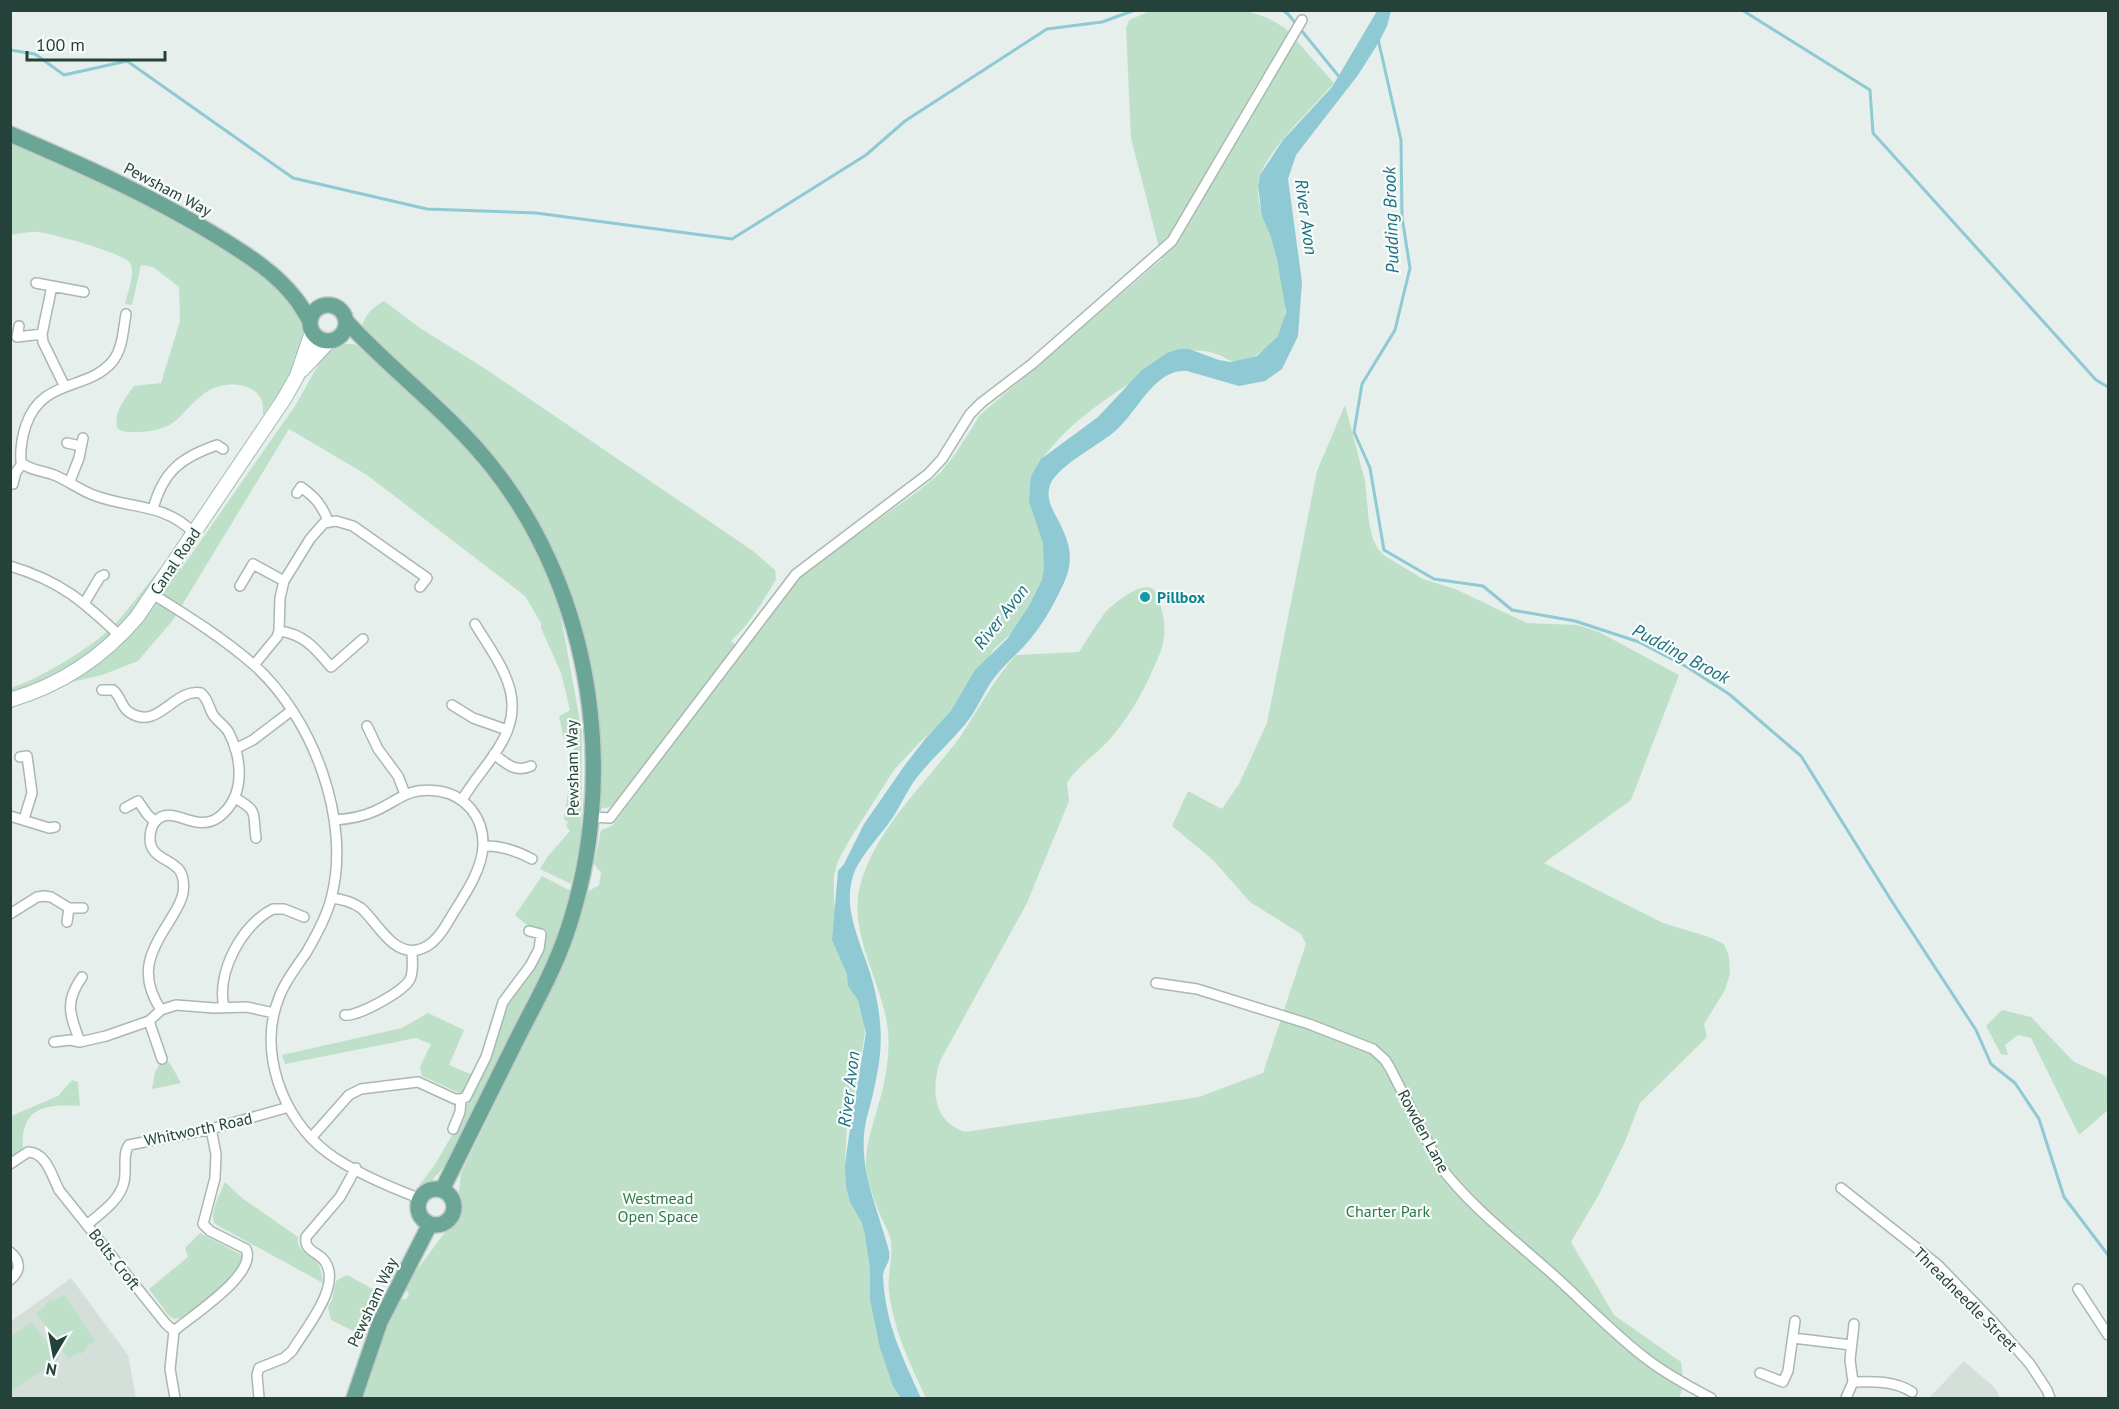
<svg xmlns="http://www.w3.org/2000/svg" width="2119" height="1409" font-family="'PT Sans',sans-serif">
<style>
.built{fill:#d4dfda}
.green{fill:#bfe0c8}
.water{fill:#8ec9d4}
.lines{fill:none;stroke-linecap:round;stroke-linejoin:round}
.stream{stroke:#8ec9d4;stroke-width:3}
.street-casing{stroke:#a8b8b2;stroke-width:12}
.secondary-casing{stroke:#a4bbb3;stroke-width:16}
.primary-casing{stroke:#c2cac8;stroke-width:18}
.street{stroke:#fff;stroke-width:9}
.secondary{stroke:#fff;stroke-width:14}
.primary{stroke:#6aa596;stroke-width:15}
.culture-dot{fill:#0f9aa8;stroke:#f7fbf9;stroke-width:2}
.labels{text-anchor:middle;stroke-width:4.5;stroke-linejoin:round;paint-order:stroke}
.street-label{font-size:16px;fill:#24423a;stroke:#f7fbf9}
.culture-label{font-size:16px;font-weight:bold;fill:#0d838f;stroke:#f7fbf9;text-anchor:start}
.park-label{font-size:16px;fill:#2d7a4b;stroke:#f7fbf9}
.water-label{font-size:18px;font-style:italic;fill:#1c6f80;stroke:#f7fbf9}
</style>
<rect width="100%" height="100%" fill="#e6efeb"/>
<path class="built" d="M71 1278 128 1355 136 1398H11L10 1322Z
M1964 1361 1995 1388 2000 1398H1929Z"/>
<path class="green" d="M1244 10 1268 18 1285 28 1334 83C1315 105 1269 149 1260 175 1253 194 1264 219 1271 236 1280 259 1294 318 1277 338 1268 348 1249 363 1235 362 1231 361 1225 358 1222 356 1209 351 1197 349 1182 352 1173 353 1163 363 1155 368 1113 393 1068 422 1040 462L1052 581 1036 611 993 650 959 707 920 742 894 770 850 839 838 861 834 876V901L840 934 864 1014 865 1034 853 1103 847 1124 845 1162 860 1213 907 1398H359L379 1338 397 1303 401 1299H406L409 1294 406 1290 407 1283 455 1219 462 1204 459 1192 461 1173 569 952 587 892 599 885 601 873 594 864 601 830 612 826 798 577 917 492 940 473 956 453 980 415 1162 259 1131 138 1126 28 1129 20 1148 12 1157 11Z
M11 140 174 217 261 271 290 301 302 317 306 328V341L295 369 263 415C263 409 263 401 260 397 249 381 222 382 208 391 179 410 182 430 139 432 130 432 124 433 117 428 114 411 124 400 134 386L161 383 180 321 179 287 153 267 141 265 132 305 125 304C127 294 136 273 130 263 124 253 53 234 38 232 30 231 19 234 11 235Z
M384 301 420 328 481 366 753 551 775 570 776 579C763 601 750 624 731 641L737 646 615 806 599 809 586 656 516 495 361 330C364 315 372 308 384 301Z
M340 344H354L370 354 451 428 489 473 510 503 538 553 548 574 558 601 582 732 581 839 571 884 540 869 548 856 570 831 566 826 568 822 564 819 570 778H574V741L564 740 559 716 570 710 561 673 541 628V623L525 596 367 475 289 429 173 620 138 661 102 675 11 696V688C39 679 97 645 117 622 134 602 150 581 167 560L181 569 295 406 322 358 323 354 332 347Z
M1345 405 1365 481 1369 522 1373 539 1378 549 1385 556 1423 579 1455 589 1527 623 1577 625 1599 632 1679 675 1631 800 1544 863 1663 923 1709 937 1724 944 1729 956 1730 973 1725 990 1704 1024 1707 1037 1640 1103 1624 1144 1598 1196 1571 1242 1614 1315 1681 1362 1684 1385 1679 1398H926C910 1364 894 1331 889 1292 887 1276 893 1259 891 1242 890 1234 885 1225 881 1217 875 1202 867 1182 866 1165 865 1143 875 1120 880 1099 886 1079 890 1052 888 1031 883 982 846 932 861 882 878 826 926 783 960 737 979 709 993 680 1016 655L1079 652C1087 640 1095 626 1104 614 1111 605 1139 583 1151 588 1156 590 1159 598 1160 603 1165 621 1167 636 1160 653 1147 685 1132 714 1109 740 1096 755 1077 766 1067 783L1069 801 1027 903 940 1061C931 1090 933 1121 965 1132L1199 1097 1263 1073 1306 944 1301 934 1250 902 1213 860 1172 826 1188 791 1222 809 1239 784 1267 723 1317 471Z
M542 876 571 891C545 989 490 1078 443 1168L428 1185 418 1187 434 1166 455 1130 470 1098 422 1076 420 1067 431 1044 416 1038 285 1064 282 1055 402 1028 428 1013 464 1030 449 1065 480 1078 493 1054 505 1009 513 994 529 977 545 940 515 915Z
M2002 1010 2031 1017 2074 1062 2104 1075 2108 1079V1110L2079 1135 2031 1038 2018 1035 2005 1045 2008 1055 2001 1054 1986 1026Z
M167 1061 171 1065 181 1083 152 1089 155 1072 160 1063Z
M72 1080 78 1082 80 1106C45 1104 20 1107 23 1149L11 1159V1116L58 1096Z
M225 1182 242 1198 298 1237C296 1253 310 1252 318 1263 321 1269 322 1277 323 1283L215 1224C208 1213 221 1193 225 1182Z
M200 1233 244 1256 237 1274 215 1294 181 1318 174 1319 169 1316 149 1289 188 1257 185 1248Z
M347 1275 382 1294 363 1336 331 1320 328 1307 332 1300 336 1281Z
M64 1294 95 1341 85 1348 86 1351 80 1354 79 1352 68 1359 36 1313 46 1306 45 1304 51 1299 53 1302Z
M32 1322 59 1359 11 1392V1336Z"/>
<path class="water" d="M1377 11H1391L1387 26 1379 42 1358 75 1296 155 1288 179 1302 282 1298 336 1282 369 1265 381 1239 386 1187 371C1154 368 1137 414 1114 432 1098 446 1052 468 1049 489 1047 500 1052 508 1057 518 1072 546 1075 563 1060 591 1051 610 1040 628 1026 644 1016 655 1004 665 994 678 985 690 979 705 970 718 954 739 934 756 918 776 907 789 901 806 891 820 880 836 859 857 853 876 841 914 866 951 874 987 883 1026 883 1050 874 1089 871 1105 865 1119 864 1135 861 1176 879 1212 889 1251 891 1264 884 1265 883 1276 885 1323 902 1356 921 1398H901L893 1386 880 1348 870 1299V1268L865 1235 862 1223 850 1202 846 1187 845 1165 848 1142 866 1033 858 1000 848 986 847 974 832 940 838 871 844 864 864 824 905 765 926 738 951 711 975 670 1008 638 1030 604 1042 580 1044 568 1043 544 1029 501 1031 476 1041 459 1098 417 1142 370 1167 353 1179 349H1189L1219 360 1231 362 1257 356 1278 336 1286 312 1277 259 1271 237 1262 216 1258 186 1260 175 1283 140 1332 87Z"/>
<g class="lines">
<path class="stream" d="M1282 10 1288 14 1341 79
M1742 10 1870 90 1873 133 2096 380 2108 387
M1378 39 1401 140 1402 217 1410 268 1395 330 1362 384 1354 432 1370 468 1384 550 1434 579 1483 586 1512 610 1575 621 1639 642 1687 667 1729 694 1801 756 1891 900 1976 1030 1991 1064 2015 1083 2039 1119 2064 1197 2108 1255
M10 50 35 54 64 75 127 61 293 178 427 209 536 213 732 239 866 155 905 121 1047 29 1102 22 1135 10"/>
<defs>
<path id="street" d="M36 283 52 286 42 334 43 342 65 387
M52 286 84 292
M126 314C123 330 123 349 112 362 87 391 42 378 26 425 22 437 20 449 21 462 28 470 44 471 54 475 69 481 81 491 96 496 132 509 164 503 194 533
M19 326 17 337 42 334
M67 443 81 446
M70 481 79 458 83 438
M10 484H13L16 472 22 464
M297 493 301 487C315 497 322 505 328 521
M153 509C163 471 182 457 217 445L223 449
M10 566C61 581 84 602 121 637
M240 586 253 564 284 581
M154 595C188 616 223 638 254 665 313 718 352 821 331 899 326 918 316 936 306 953 297 966 286 980 280 995 257 1049 281 1118 328 1153 352 1171 392 1188 421 1199
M85 602 100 577 104 575
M279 631C304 634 315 648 331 667L363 639
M254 665 277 637 279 631 280 598 284 581 310 539 324 523 336 521 353 526 427 578 420 587
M102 690H113C121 696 121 707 129 712 158 732 173 688 201 693 208 699 208 705 212 713 216 721 225 725 229 733 243 761 245 797 219 817 195 835 172 802 155 822 151 827 150 833 150 839 150 858 172 859 180 871 184 878 184 886 183 893 181 904 174 913 169 922 148 954 139 976 161 1010
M452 705 473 718 507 730
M367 726 378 749 398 776 405 794
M235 749 253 740 291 711
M494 754C506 764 516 773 531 766
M20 757 27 756 32 793 24 819
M235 798C260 812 252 813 256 838
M462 800C473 781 488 765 499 747 530 699 500 665 475 624
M125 808 138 801 147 814 155 822
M10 816 49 828 55 827
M592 817 610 818 796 574 928 474 942 459 970 414 981 403 1032 364 1172 241 1302 20
M483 846C500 845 517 851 532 859
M331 898C342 899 352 902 361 908 377 922 392 955 417 950 435 947 445 927 454 912 466 893 482 869 483 846 484 818 466 795 438 791 407 787 400 800 375 811 362 817 349 819 335 820
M10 914 37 897 44 896 51 897 69 908H83
M67 922 69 908
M1156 983 1197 989 1309 1024 1373 1049 1385 1060 1390 1068 1440 1166C1470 1206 1512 1238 1549 1271 1582 1300 1613 1334 1648 1360 1668 1375 1690 1387 1711 1398
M224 1007C216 973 242 924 273 909H284L304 917
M345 1015C357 1017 405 991 410 979 414 971 412 960 412 951
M149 1021 162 1059
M54 1042 70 1040 80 1042 106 1036 149 1021 161 1010 176 1005 214 1008 247 1007 274 1013
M80 1042C70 1014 64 1003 82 977
M453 1129 460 1112 461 1099
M311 1138 349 1095 361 1089 418 1082 455 1099H461L466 1097 486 1057 503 1002 530 966 539 949 541 934 529 931
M10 1164 28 1152C46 1152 52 1176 59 1190L166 1324 174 1331 170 1369 175 1398
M1841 1188 1938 1265 1993 1322 2030 1364 2047 1390 2050 1398
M88 1224C102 1212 120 1200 124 1182 127 1170 122 1154 129 1145L211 1129 289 1107
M10 1252C21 1261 21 1271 10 1280
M2078 1289 2108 1335
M174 1331C191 1316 258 1274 246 1249L210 1231 203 1224 215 1178 216 1154 211 1129
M1793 1338 1851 1345
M1760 1373 1783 1382 1788 1371 1795 1321
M1853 1382 1850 1360 1854 1324
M259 1398 257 1375 259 1368 284 1358 292 1351C305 1329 346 1282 322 1258 314 1251 304 1249 306 1237L340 1197 356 1168
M1846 1398 1853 1382C1873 1381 1895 1381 1912 1392"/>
<path id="secondary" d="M302 370 329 341
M10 700C61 685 103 657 137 617L284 399 297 376 312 332"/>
<path id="primary" d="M10 134C82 165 154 197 220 238 247 255 275 272 295 298 301 305 305 313 310 321
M310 323a18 18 0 1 1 36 0a18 18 0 1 1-36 0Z
M346 321C393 372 450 413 493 468 594 596 619 779 567 932 555 968 536 1002 519 1035 493 1087 467 1139 442 1190
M418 1207a18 18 0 1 1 36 0a18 18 0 1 1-36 0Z
M354 1398 380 1322 430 1224"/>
</defs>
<use href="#street" class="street-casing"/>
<use href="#secondary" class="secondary-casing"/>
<use href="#primary" class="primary-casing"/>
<use href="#street" class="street"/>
<use href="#secondary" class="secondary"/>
<use href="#primary" class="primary"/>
</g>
<circle class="culture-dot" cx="1145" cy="597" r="6"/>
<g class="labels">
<g class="street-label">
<text transform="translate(168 189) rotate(28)" y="6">Pewsham Way</text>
<text transform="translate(175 561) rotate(-56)" y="6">Canal Road</text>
<text transform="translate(572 768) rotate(-91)" y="6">Pewsham Way</text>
<text transform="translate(198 1129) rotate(-12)" y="6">Whitworth Road</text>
<text transform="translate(1424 1131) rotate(62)" y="6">Rowden Lane</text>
<text transform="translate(115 1259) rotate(52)" y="6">Bolts Croft</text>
<text transform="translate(1966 1299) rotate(45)" y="6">Threadneedle Street</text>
<text transform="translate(372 1302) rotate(-65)" y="6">Pewsham Way</text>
</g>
<g class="culture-label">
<text x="1157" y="603">Pillbox</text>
</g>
<g class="park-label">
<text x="658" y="1204">Westmead<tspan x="658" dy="18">Open Space</tspan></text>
<text x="1388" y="1217">Charter Park</text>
</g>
<g class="water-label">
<text transform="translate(1306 217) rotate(82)" y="6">River Avon</text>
<text transform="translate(1391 220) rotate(-92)" y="6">Pudding Brook</text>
<text transform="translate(1001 617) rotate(-52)" y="6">River Avon</text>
<text transform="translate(1681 654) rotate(28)" y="6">Pudding Brook</text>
<text transform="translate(849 1089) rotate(-83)" y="6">River Avon</text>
</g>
</g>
<rect width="2119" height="1409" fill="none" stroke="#24423a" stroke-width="24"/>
<g transform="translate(54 1355) rotate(190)" stroke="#f7fbf9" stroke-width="4.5" paint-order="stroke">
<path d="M0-4.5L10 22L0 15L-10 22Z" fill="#24423a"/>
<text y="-9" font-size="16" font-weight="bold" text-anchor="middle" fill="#24423a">N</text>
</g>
<path d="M27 51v9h138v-9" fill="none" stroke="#24423a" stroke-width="3"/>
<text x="36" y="51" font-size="18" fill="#24423a" stroke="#f7fbf9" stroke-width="4.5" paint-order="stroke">100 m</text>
</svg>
